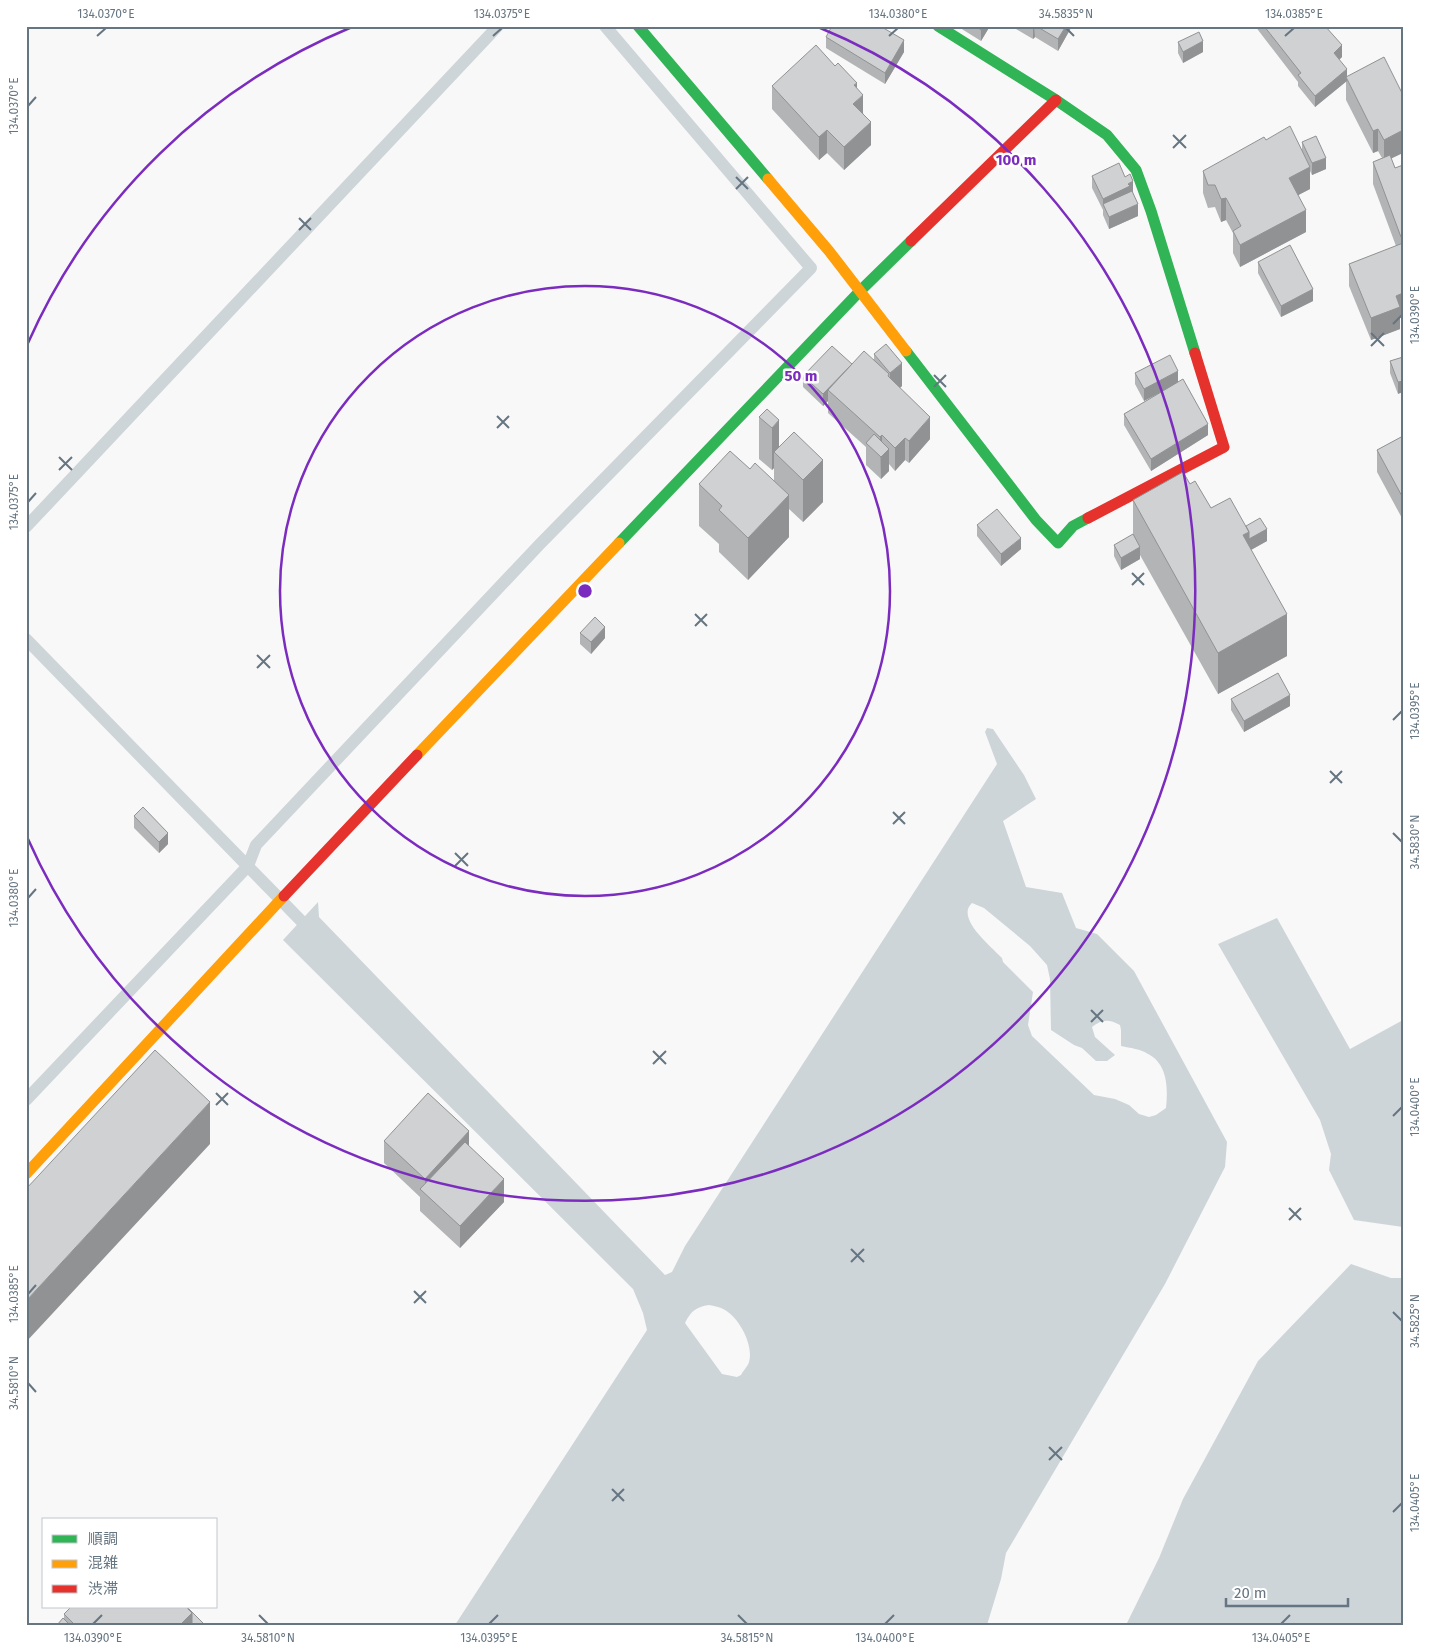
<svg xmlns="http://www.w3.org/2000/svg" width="1429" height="1651" font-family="'Fira Sans','Noto Sans JP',sans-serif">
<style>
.water{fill:#cdd5d8;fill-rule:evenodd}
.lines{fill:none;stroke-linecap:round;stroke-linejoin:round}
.stream{stroke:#cdd5d8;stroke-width:12}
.fast{stroke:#30b455;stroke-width:11}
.slow{stroke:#ff9f0a;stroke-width:11}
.jam{stroke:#e5322d;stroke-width:11}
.wall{fill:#b2b4b5}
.shaded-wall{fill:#919293}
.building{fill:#cfd1d2;stroke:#919293}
.ticks{fill:none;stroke:#657581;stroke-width:2}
.ring{fill:none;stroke:#7b2cbf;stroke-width:2.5}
.centre{fill:#7b2cbf;stroke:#fff;stroke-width:2.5}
.ring-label{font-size:15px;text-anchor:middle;font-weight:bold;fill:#7b2cbf;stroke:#fff;stroke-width:5;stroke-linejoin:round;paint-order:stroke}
.neatline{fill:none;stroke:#657581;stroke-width:2}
.ticks-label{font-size:12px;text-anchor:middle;fill:#657581}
</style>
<rect width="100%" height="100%" fill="#f8f8f8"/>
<path class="water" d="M987 728 993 729 1024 775 1036 799 1003 821 1026 887 1062 893 1076 928 1097 934 1134 971 1227 1142 1225 1167 1165 1284 1006 1553 1001 1579 987 1625H455L647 1330 643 1313 633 1289 283 940 318 902 319 917 665 1275 672 1272 685 1246 997 764 985 732ZM972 903 984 908 1030 946 1047 965 1050 979 1051 1030 1074 1045 1082 1048 1096 1061H1107L1115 1055 1095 1037 1092 1027C1102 1019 1109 1019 1120 1025L1121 1030V1046C1130 1048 1141 1049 1148 1054 1168 1064 1168 1089 1166 1108L1156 1115 1149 1117 1139 1114 1129 1105 1115 1099 1094 1095 1032 1036 1028 1025 1033 992 1003 962 1002 958C992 947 955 918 972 903ZM709 1305C714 1306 720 1307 725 1310 739 1318 754 1345 749 1362 748 1366 743 1371 741 1375L737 1377 722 1374 685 1323C691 1311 696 1307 709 1305Z
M1277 918 1350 1049 1403 1020V1227L1354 1220 1329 1170 1331 1154 1320 1120 1218 944Z
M1351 1264 1391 1278H1403V1625H1126L1159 1558 1183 1499 1258 1361Z"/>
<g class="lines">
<path class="stream" d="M26 527 498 26
M26 639 313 933
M26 1100 248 866 256 845 540 544 811 268 605 26"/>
<path class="fast" d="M638 26 768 179
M938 26 1056 100 1107 135 1136 170 1151 211 1195 353
M906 351 1036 520 1058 543 1073 526 1088 518
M619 543 859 292 911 241"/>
<path class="slow" d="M768 179 829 251 906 351
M417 755 619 543
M26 1174 284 896"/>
<path class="jam" d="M911 241 1056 100
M1088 518 1224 447 1195 353
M284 896 417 755"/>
</g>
<path class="wall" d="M957 26H990L981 41Z
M1011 26H1072L1058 51 1035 37 1033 39Z
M1255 26H1325L1342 57 1339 60 1347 77 1384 57 1391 158 1395 168 1403 165V316L1400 317V329L1371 340 1349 286V264L1396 246 1373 184V162L1382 158 1378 151 1373 153 1346 100V81L1315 107 1298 86V82Z
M826 37 904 52 885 84 826 48Z
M1178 42 1203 52 1183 63 1178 53Z
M835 66 857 88 871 145 844 170 827 153 819 160 772 109V86Z
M1266 140 1302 149V142L1326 169 1312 175 1310 171V189L1298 195 1306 232 1240 267 1233 253V233L1226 220 1221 222 1215 207 1208 208 1203 193V171Z
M1092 176 1125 177 1133 193 1138 216 1109 229 1103 215V210L1092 188Z
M1258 262 1313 301 1281 317 1258 273Z
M874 354 902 386 900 388 930 439 909 463 905 460 895 471 889 464V471L881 479 866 465V447L828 413V401L823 406 803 387V376L874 359Z
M1403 357 1398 394 1390 373V361Z
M1135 373 1178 381 1208 435 1151 471 1124 425V414L1161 392 1144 401 1135 384Z
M767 409 779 447 823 502 803 522 789 509V537L748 580 719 552V544L699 526V484L750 469 774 481V468L772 470 759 459V417Z
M1403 436V520L1377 472V450Z
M1133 500 1211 508 1246 526 1267 541 1251 550 1287 656 1218 694 1140 555V559L1121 570 1114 556V545L1133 535Z
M977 525 1021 549 1001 566 977 536Z
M580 633 605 638 591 654 580 644Z
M1231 699 1290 706 1244 732 1231 710Z
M134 816 168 844 159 853 134 828Z
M384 1141 469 1146 504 1202 460 1248 420 1211V1197L384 1163Z
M64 1614 205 1625H57L64 1619Z"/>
<path class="shaded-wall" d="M983 26H990L981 41V30Z
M1034 26 1035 37 1033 39V28Z
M1066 26H1072L1058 51V39Z
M904 40V52L885 84V73Z
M1203 41V52L1183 63V52Z
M1342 45V57L1334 64V53Z
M1347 69V81L1315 107V96Z
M857 83V101L863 95V117L853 126 854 85Z
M871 122V145L844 170V147Z
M1378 129V151L1373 153V131Z
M827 130V153L819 160V137Z
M1403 130V153L1384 162V140Z
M1326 158V169L1312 175V163Z
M1310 167V189L1289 200V178Z
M1133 181V193L1103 204V199Z
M1226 198V220L1221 222V199Z
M1138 204V216L1109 229V217Z
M1306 210V232L1240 267V245Z
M1403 236V259H1401V237Z
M1313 289V301L1281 317V306Z
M1403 293V316L1400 317V329L1371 340V318L1396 296Z
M902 363V386L890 396V373Z
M852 364 828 390V401L823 406V394Z
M1178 371V383L1144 401V389Z
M1403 381V392L1398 394V382Z
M930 417V439L909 463V441Z
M779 420V457L774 452V468L772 470V428Z
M1208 424V435L1151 471V459Z
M882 435V455L889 449V471L881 479 880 437Z
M905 438V460L895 471V448Z
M823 460V502L803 522V480Z
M789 495V537L748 580V538Z
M1267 529V541L1249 551 1243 535 1249 532Z
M1021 538V549L1001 566V554Z
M1140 547V559L1121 570V558Z
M1287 614V656L1218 694V653Z
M605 627V638L591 654V642Z
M1290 695V706L1244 732V721Z
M168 833V844L159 853V842Z
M210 1102V1144L26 1342V1301Z
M469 1131V1154L425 1193V1179Z
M504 1179V1202L460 1248V1226Z
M192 1613V1625H180Z"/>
<path class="building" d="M832 26H880L904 40 885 73 826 37Z
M976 26H983L981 30Z
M1036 26H1066L1058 39Z
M1264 26H1325L1342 45 1334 53 1347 69 1315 96 1298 75 1301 73Z
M1199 32 1203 41 1183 52 1178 42Z
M816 45 835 66 838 63 857 83 854 85 863 95 853 104 871 122 844 147 827 130 819 137 772 86Z
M1384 57 1403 95V130L1384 140 1378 129 1373 131 1346 77Z
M1290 126 1310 167 1289 178 1306 210 1240 245 1233 231 1241 226 1226 198 1221 199 1215 185H1208L1203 171 1264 137 1266 140Z
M1316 136 1326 158 1312 163 1302 142Z
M1390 155 1395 168 1403 165V236L1401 237 1373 162Z
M1119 163 1125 177 1130 174 1133 181 1128 184 1130 186 1103 199 1092 176Z
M1132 191 1138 204 1109 217 1103 204Z
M1403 243V293L1396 296 1400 307 1371 318 1349 264Z
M1290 245 1313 289 1281 306 1258 262Z
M886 344 902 363 890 373 874 354Z
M832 346 852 364 823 394 803 376Z
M864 351 889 374 888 376 930 417 909 441 905 438 895 448 882 435 880 437 828 390Z
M1170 355 1178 371 1144 389 1135 373Z
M1403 357V381L1398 382 1390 361Z
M1183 379 1208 424 1151 459 1124 414Z
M767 409 779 420 772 428 759 417Z
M794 432 823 460 803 480 774 452Z
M874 434 889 449 881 457 866 443Z
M1403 436V498L1377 450Z
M730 451 750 469 755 463 789 495 748 538 719 510 722 506 699 484Z
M1183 472 1190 484 1195 481 1211 508 1230 498 1249 532 1243 535 1287 614 1218 653 1133 500Z
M997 509 1021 538 1001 554 977 525Z
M1260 518 1267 529 1249 539V532L1246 526Z
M1133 534 1140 547 1121 558 1114 545Z
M595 617 605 627 591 642 580 633Z
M1278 673 1290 695 1244 721 1231 699Z
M143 807 168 833 159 842 134 816Z
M155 1050 210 1102 26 1301V1189Z
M428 1093 469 1131 425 1179 384 1141Z
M465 1142 504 1179 460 1226 420 1189Z
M71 1607H186L192 1613 180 1625H75L64 1614Z
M186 1607H187L205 1625H192V1613Z
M63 1618 70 1625H57Z"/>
<path class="ticks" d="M1066 28 1074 36M97 36 106 28M493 36 502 28M889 36 898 28M1285 36 1294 28M28 106 36 97M1173 135 1186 148M1173 148 1186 135M736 177 748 189M736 189 748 177M299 218 311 230M299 230 311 218M1393 324 1402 315M1371 333 1384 346M1371 346 1384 333M934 375 946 387M934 387 946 375M497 416 509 428M497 428 509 416M59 457 72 470M59 470 72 457M28 502 36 493M1132 573 1144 585M1132 585 1144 573M695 614 707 626M695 626 707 614M257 655 270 668M257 668 270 655M1393 720 1402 711M1330 771 1342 783M1330 783 1342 771M893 812 905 824M893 824 905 812M1393 833 1402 842M455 853 468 866M455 866 468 853M28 898 36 889M1091 1010 1103 1022M1091 1022 1103 1010M653 1051 666 1064M653 1064 666 1051M216 1093 228 1105M216 1105 228 1093M1393 1116 1402 1107M1289 1208 1301 1220M1289 1220 1301 1208M851 1249 864 1262M851 1262 864 1249M414 1291 426 1303M28 1294 36 1285M414 1303 426 1291M1393 1312 1402 1321M28 1383 36 1392M1049 1447 1062 1460M1049 1460 1062 1447M612 1489 624 1501M612 1501 624 1489M1393 1512 1402 1503M259 1615 268 1624M738 1615 747 1624M93 1624 102 1615M489 1624 498 1615M885 1624 894 1615M1281 1624 1290 1615"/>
<g class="ring">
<circle cx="585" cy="591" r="305"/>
<path d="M28 343A610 610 0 0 1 352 27M818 27A610 610 0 1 1 28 839"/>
</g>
<circle cx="585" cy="591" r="8" class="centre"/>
<g class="ring-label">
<text x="1016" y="165">100 m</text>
<text x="801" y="381">50 m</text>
</g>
<rect width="1429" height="1651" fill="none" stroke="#ffffff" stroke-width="55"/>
<rect x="42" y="1518" width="175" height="90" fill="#ffffff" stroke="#c1c8cd"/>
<rect x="52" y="1535" width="25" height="8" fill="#30b455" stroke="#c1c8cd"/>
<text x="88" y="1544" font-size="15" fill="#657581">順調</text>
<rect x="52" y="1560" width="25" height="8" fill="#ff9f0a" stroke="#c1c8cd"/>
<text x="88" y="1568" font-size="15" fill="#657581">混雑</text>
<rect x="52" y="1585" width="25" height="8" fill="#e5322d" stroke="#c1c8cd"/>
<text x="88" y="1594" font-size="15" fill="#657581">渋滞</text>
<path d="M1226 1598v8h122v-8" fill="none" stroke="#657581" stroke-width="2.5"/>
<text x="1234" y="1598" font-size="15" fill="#657581" stroke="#ffffff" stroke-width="4" paint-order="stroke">20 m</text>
<rect x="28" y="28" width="1374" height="1596" class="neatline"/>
<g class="ticks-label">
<text x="106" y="18">134.0370°E</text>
<text x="502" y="18">134.0375°E</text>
<text x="898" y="18">134.0380°E</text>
<text x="1066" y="18">34.5835°N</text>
<text x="1294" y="18">134.0385°E</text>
<text transform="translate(14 106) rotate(-90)" y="4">134.0370°E</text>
<text transform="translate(1415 315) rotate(-90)" y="4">134.0390°E</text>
<text transform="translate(14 502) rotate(-90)" y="4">134.0375°E</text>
<text transform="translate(1415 711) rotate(-90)" y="4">134.0395°E</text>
<text transform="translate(1415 842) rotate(-90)" y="4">34.5830°N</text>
<text transform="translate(14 898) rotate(-90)" y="4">134.0380°E</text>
<text transform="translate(1415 1107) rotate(-90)" y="4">134.0400°E</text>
<text transform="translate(14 1294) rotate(-90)" y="4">134.0385°E</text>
<text transform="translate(1415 1321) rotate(-90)" y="4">34.5825°N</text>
<text transform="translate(14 1383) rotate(-90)" y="4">34.5810°N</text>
<text transform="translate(1415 1503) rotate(-90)" y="4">134.0405°E</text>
<text x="93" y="1642">134.0390°E</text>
<text x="268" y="1642">34.5810°N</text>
<text x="489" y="1642">134.0395°E</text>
<text x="747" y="1642">34.5815°N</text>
<text x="885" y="1642">134.0400°E</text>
<text x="1281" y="1642">134.0405°E</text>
</g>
</svg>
